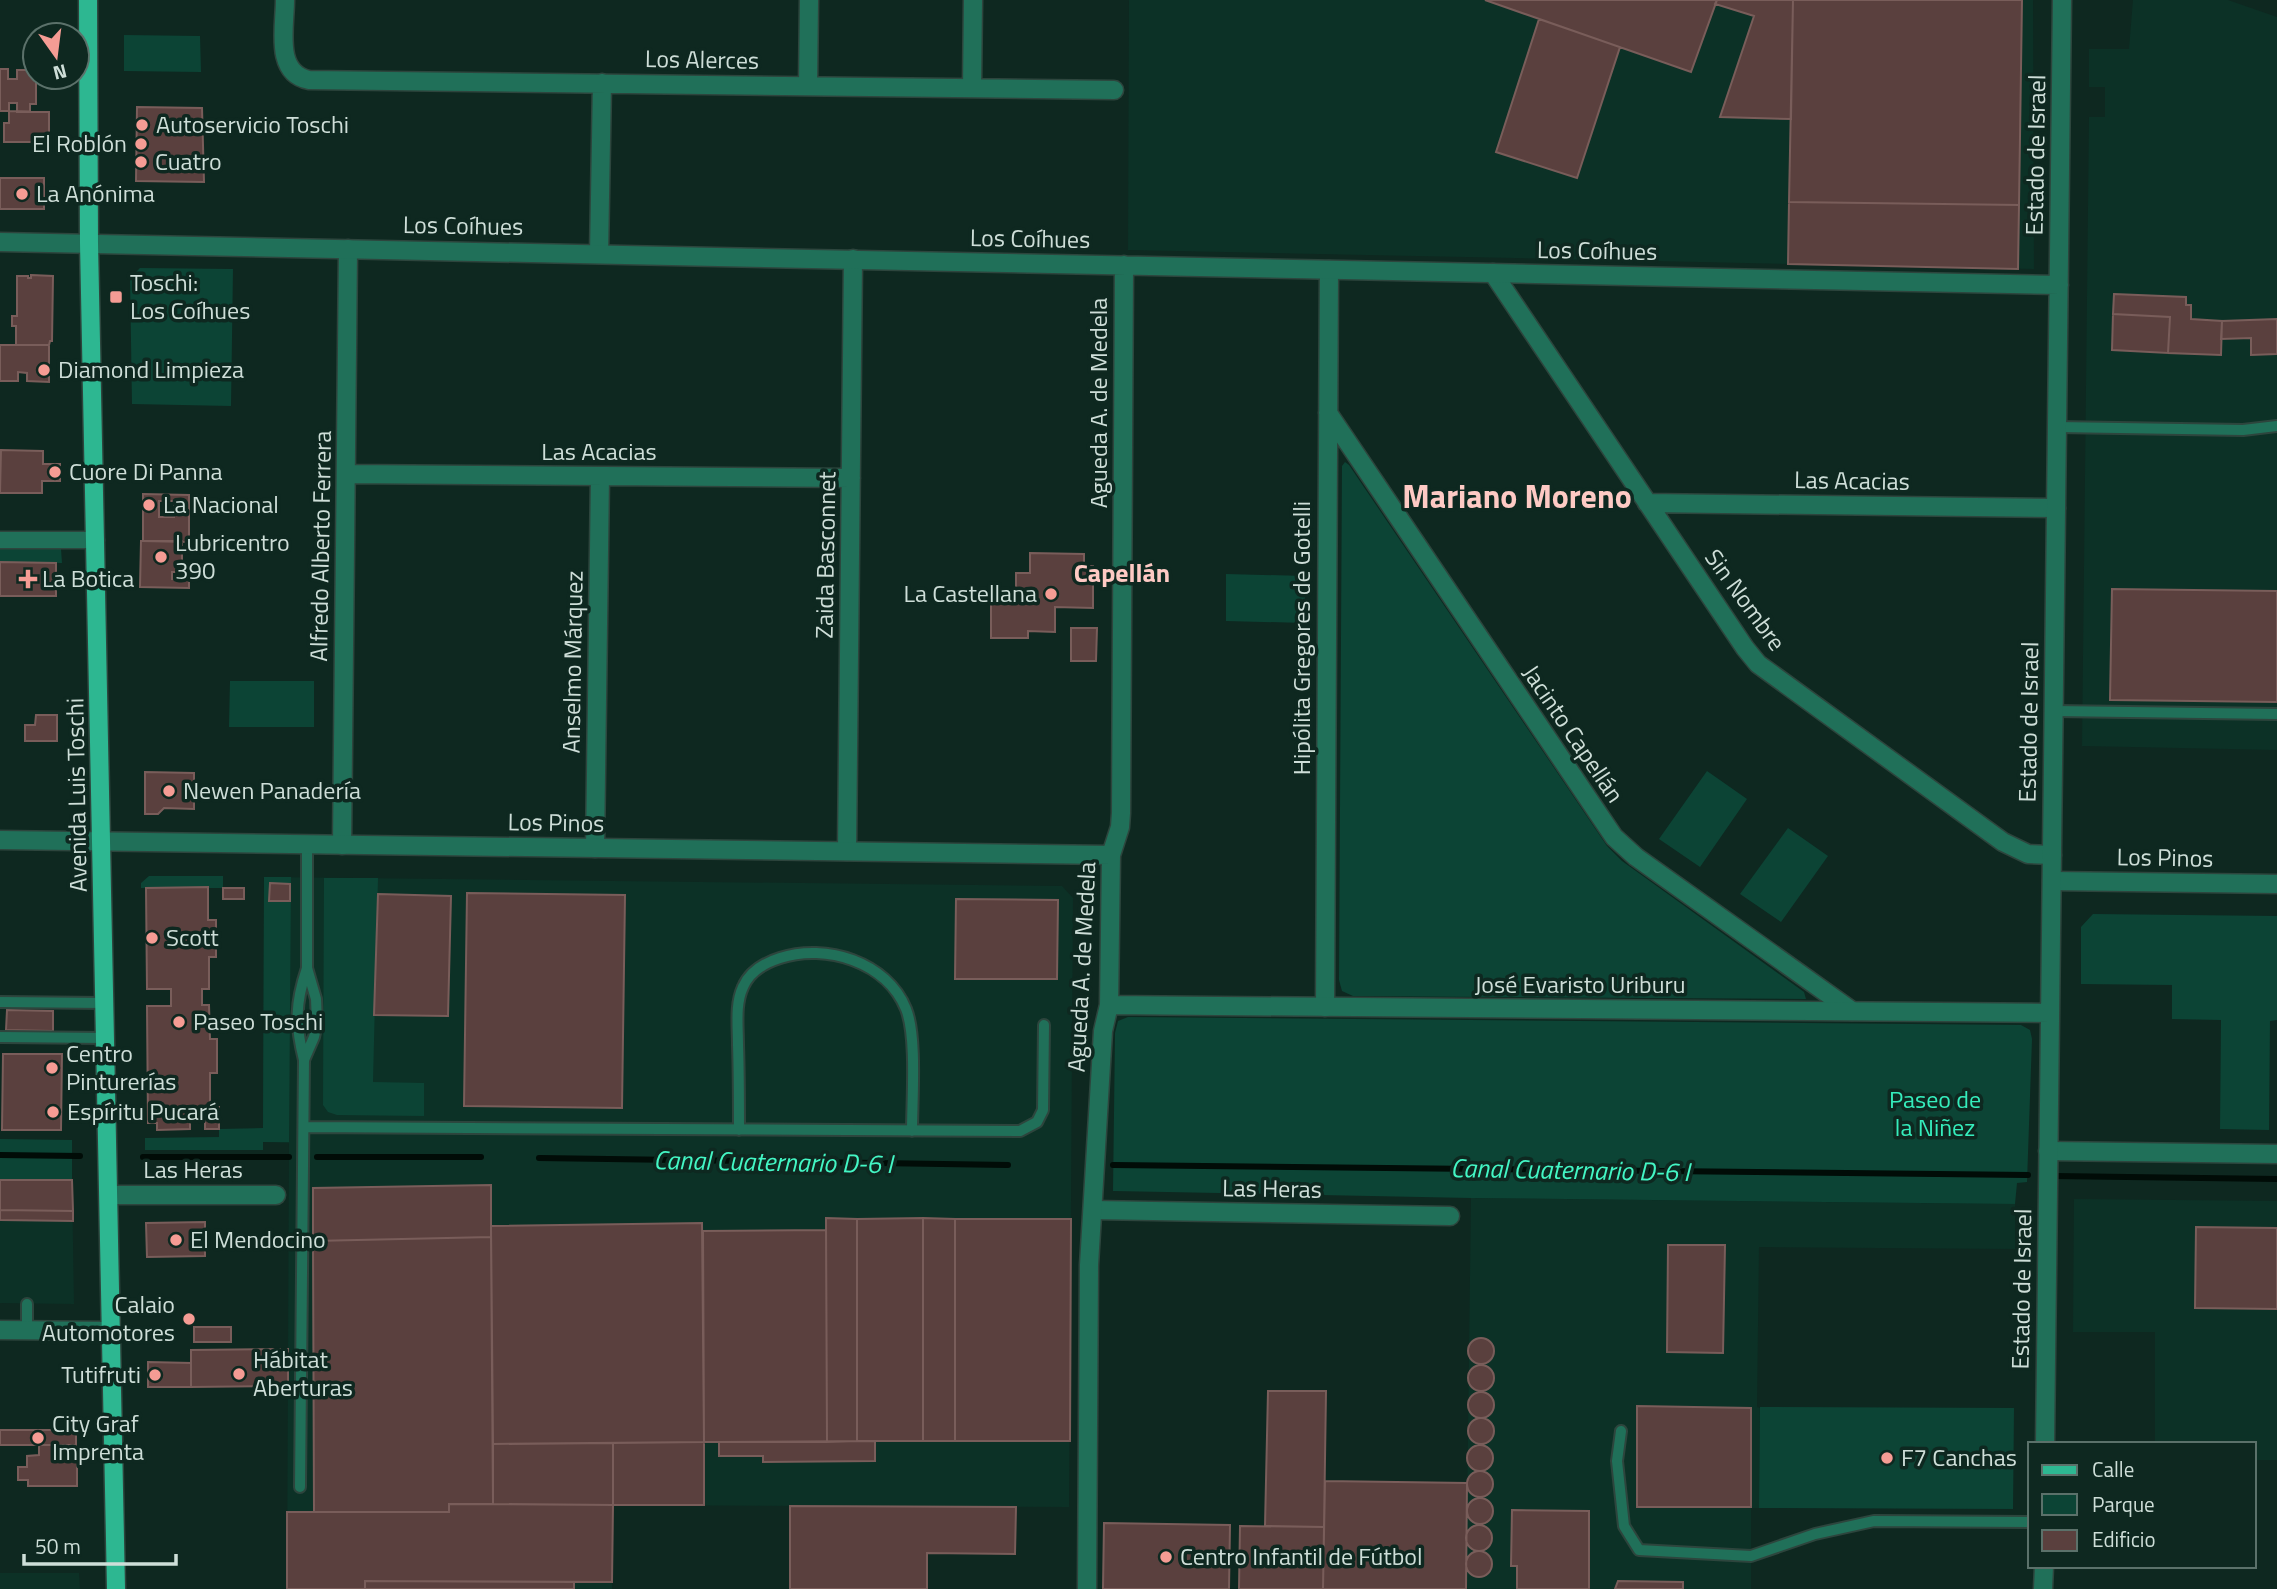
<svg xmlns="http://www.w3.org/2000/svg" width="2277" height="1589" font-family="'Titillium Web',sans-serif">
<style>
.built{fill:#0c3126}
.green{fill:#0c4435}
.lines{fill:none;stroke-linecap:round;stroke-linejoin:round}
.stream{stroke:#010c07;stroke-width:6}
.building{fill:#5a403e;stroke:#795d5a;stroke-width:2;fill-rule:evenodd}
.service-casing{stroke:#2d453d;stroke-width:14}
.pedestrian-casing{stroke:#2d453d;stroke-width:19}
.minor-casing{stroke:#2d453d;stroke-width:21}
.tertiary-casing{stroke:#2d453d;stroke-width:21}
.primary-casing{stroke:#2d453d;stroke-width:21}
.service{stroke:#207059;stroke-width:10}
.pedestrian{stroke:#207059;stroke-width:16}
.minor{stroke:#207059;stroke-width:18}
.tertiary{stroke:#207059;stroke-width:18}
.primary{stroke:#2db791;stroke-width:18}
.poi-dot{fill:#f59c94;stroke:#0e2820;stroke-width:2.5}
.labels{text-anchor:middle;stroke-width:7;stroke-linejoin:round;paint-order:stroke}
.street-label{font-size:24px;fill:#ceded8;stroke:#0e2820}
.poi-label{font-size:24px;fill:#ceded8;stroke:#0e2820;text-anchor:start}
.park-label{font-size:24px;fill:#35edbc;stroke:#0e2820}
.neighbourhood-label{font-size:26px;font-weight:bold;fill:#fecac4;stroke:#0e2820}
.water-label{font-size:26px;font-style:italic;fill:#43f6c4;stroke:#0e2820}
.district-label{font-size:32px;font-weight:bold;fill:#fecac4;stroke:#0e2820}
</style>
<rect width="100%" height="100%" fill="#0e2820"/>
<path class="built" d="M1129 0H2033L2034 269 1128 250Z
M2133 0H2228L2277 17V750L2082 746 2089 117H2105V87H2089V49H2129Z
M264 877 1062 886 1073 898 1069 1507 613 1505 612 1589H287L289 1143 263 1142Z
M0 1180H72L74 1304 0 1303Z
M1471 1198 2015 1204V1249L1759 1247 1757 1407 1760 1408 1759 1508H1751V1589H1466Z
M2074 1199 2277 1201V1460H2254V1444H2155V1332H2073Z
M0 1573H79L80 1589H0Z"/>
<path class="green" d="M124 35 200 36 201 72 124 71Z
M140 268 233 269 231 406 132 404 130 278Z
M1345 462 1349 465 1607 846 1622 861 1804 992 1806 999 1353 996 1342 991 1339 980 1342 466Z
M0 548 61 549 62 563 0 562Z
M1226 574 1305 576V623L1226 621Z
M230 681H314V727H229Z
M1707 771 1747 799 1700 867 1659 839Z
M1788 828 1828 856 1781 922 1740 894Z
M149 876H223V888H141V883Z
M264 877H291L289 1142H263V1150H145V1138L219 1137V1129L263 1128Z
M324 878H378L373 1082 424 1083V1116L337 1115 328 1112 323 1105Z
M2093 914 2277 916V1020L2270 1021 2269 1130 2220 1129 2221 1020 2172 1019V985L2081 984V927Z
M1128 1017 2021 1025 2030 1030 2032 1039 2027 1182 2017 1183 2015 1204 1471 1198 1113 1191 1115 1033 1118 1021Z
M0 1139 72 1140V1180H0Z
M1760 1407 2014 1408 2013 1509 1759 1508Z"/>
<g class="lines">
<path class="stream" d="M0 1155 80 1156
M143 1157H289
M317 1157H481
M539 1158 1008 1165
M1113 1165 2028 1175
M2053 1176 2277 1179"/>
</g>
<path class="building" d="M1485 0H1717L1691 72Z
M1717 0H1793L1791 119 1720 117 1754 16 1715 4Z
M1793 0H2022L2019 205 1789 202Z
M1539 19 1620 47 1577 178 1496 152Z
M0 69H8V79H17V70H35V77H41V80H36V104H30V112H17V103H9V111H0Z
M137 107 202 108 204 182 136 181Z
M9 111 49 112V142H4V123H9Z
M0 178H44V209H0Z
M1789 202 2019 205 2018 269 1788 264Z
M31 275 53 276 52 341H50L49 345H16V326H12V316H17V276H28V278H31Z
M2114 294 2186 297V305H2191V319L2222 321 2221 355 2168 353 2170 317 2113 314Z
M2113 314 2170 317 2168 353 2112 350Z
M2277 319V354L2251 355V338L2221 339 2222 321Z
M0 345H49V382L27 381V373L18 372V381H0Z
M1 450 43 451V464H60V481H42V493H0Z
M143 494 189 495V542L143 541ZM159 501H174V517H159Z
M141 541H182V572H172V579H189V588L140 587Z
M1030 553 1084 554V566H1093V608L1055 607V632L1028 631V638H991V597H1008L1009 591H1016V573H1030Z
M0 562 56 563V596H0Z
M2112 589 2277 591V702L2110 700Z
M1071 628H1097L1096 661H1071Z
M36 715H57V741H25V725H35Z
M145 772 194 773V809L164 808 158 814H145Z
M270 883 290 884V901H269Z
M208 887V920H216V957H209V989H202V1005H209L210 1039H217V1073H210V1107H219V1129H205V1118H190V1129L157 1130V1123H148L147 1006H171V989H147L146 888Z
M223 888H244V899H223Z
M467 893 625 895 622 1108 464 1106Z
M378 894 451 896 448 1016 374 1015Z
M956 899 1058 900 1057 979H955Z
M7 1010 53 1011V1031L6 1030Z
M3 1054H62L61 1130H2Z
M0 1180H72L73 1211 0 1210Z
M491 1185V1237L313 1241V1188Z
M0 1210 73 1211V1221L0 1220Z
M826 1218 857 1219V1441L827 1442Z
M923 1218 955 1219V1441H923Z
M923 1218V1441H857V1219Z
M955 1219H1071L1070 1441H955Z
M205 1222V1256L147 1257 146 1223Z
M702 1223 704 1442 493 1444 491 1226Z
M2196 1227 2277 1228V1309L2195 1308Z
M826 1230 827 1442H704L703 1231Z
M491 1237 493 1504H449V1512H314L313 1241Z
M1668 1245H1725L1723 1353 1667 1352Z
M194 1327H231V1342H194Z
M1468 1351a13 13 0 1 1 26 0a13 13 0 1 1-26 0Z
M288 1349V1386L191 1387V1350Z
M148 1362 191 1363V1387H148Z
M1468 1378a13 13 0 1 1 26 0a13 13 0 1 1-26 0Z
M1268 1391H1326L1324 1527 1265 1526Z
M1468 1405a13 13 0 1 1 26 0a13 13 0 1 1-26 0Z
M1637 1406 1751 1408V1507H1637Z
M1468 1431a13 13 0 1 1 26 0a13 13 0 1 1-26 0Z
M0 1430H76V1445H0Z
M875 1441V1461L763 1462V1456H719V1442Z
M704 1442V1505H613V1443Z
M613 1443V1505L493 1504V1444Z
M39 1445H64V1452H77V1486H28V1480H18V1467H27V1456L39 1455Z
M1467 1458a13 13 0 1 1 26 0a13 13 0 1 1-26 0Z
M1467 1484a13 13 0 1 1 26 0a13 13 0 1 1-26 0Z
M1325 1481 1467 1483 1466 1589H1323Z
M1467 1511a13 13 0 1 1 26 0a13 13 0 1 1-26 0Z
M449 1504 613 1505 612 1582 365 1581V1589H287V1512H449Z
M790 1506 1016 1507 1015 1554 927 1553V1589H790Z
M1512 1510 1589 1511V1589H1517V1566H1511Z
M1104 1523 1230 1525 1229 1589H1103Z
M1466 1538a13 13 0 1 1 26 0a13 13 0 1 1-26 0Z
M1240 1526 1324 1527 1323 1589H1239Z
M1466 1564a13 13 0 1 1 26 0a13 13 0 1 1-26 0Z
M365 1581 574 1582V1589H365Z
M1618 1581 1683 1582V1589H1615Z"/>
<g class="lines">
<defs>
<path id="service" d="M2057 427 2243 430 2277 426
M2054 711 2277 714
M0 1002 105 1003
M0 1037 106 1038
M304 1060 314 1037 317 1023 316 999 307 968V844
M304 1127 1020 1131 1037 1122 1043 1110 1044 1025
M739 1130C739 1101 739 1073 738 1045 738 1026 735 1004 743 987 750 971 764 963 780 958 826 943 887 962 906 1009 917 1036 912 1100 912 1131
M27 1304V1330
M1621 1431 1617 1461 1624 1526 1639 1550 1751 1556 1815 1534 1874 1521 2030 1522
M300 1487 304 1060C295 1024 295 1004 307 968"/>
<path id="pedestrian" d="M0 540H96"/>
<path id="minor" d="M285 0C285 27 274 73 309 80L1114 90
M808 86 809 0
M972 88 973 0
M599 254 602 83
M1493 273 1745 648 1758 664 2003 842 2028 854 2052 855
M1328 413 1614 837 1636 857 1852 1011
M346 474 851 478
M1647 503 2056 508
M342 845 348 249
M595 848 600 476
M847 851 853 259
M2052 881 2277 884
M1325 1007 1329 270
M2048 1151 2277 1154
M109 1195H276
M1093 1210 1450 1216
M0 1330 111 1331"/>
<path id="tertiary" d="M0 242 2059 285
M0 840 1111 855
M1109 1005 2050 1013
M2045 1444 2062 0
M1087 1589 1089 1265 1103 1031 1109 1005 1111 855 1120 827 1121 813 1124 265
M2043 1589 2044 1566"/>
<path id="primary" d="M88 0 89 243 116 1589"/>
</defs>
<use href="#service" class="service-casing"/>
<use href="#pedestrian" class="pedestrian-casing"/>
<use href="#minor" class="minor-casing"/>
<use href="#tertiary" class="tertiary-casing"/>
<use href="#primary" class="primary-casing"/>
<use href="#service" class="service"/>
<use href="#pedestrian" class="pedestrian"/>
<use href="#minor" class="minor"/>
<use href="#tertiary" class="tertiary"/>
<use href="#primary" class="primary"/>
</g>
<g class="poi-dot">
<circle cx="142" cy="125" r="7"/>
<circle cx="141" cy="144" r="7"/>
<circle cx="141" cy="162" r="7"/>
<circle cx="22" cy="194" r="7"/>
<rect x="109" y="290" width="14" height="14" rx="3.5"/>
<circle cx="44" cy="370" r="7"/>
<circle cx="55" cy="472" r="7"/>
<circle cx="149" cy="505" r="7"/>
<circle cx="161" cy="557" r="7"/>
<path d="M24.5 568.5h7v7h7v7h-7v7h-7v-7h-7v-7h7z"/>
<circle cx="1051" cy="594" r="7"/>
<circle cx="169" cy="791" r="7"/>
<circle cx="152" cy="938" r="7"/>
<circle cx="179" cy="1022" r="7"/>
<circle cx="52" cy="1068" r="7"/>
<circle cx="53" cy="1112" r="7"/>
<circle cx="176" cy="1240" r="7"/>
<circle cx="189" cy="1319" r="7"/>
<circle cx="239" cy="1374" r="7"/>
<circle cx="155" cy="1375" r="7"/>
<circle cx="38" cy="1438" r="7"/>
<circle cx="1887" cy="1458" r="7"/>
<circle cx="1166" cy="1557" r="7"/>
</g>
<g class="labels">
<g class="street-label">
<text transform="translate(702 60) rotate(1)" y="8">Los Alerces</text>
<text transform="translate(2036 155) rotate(-89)" y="8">Estado de Israel</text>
<text transform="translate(463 226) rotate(1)" y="8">Los Coíhues</text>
<text transform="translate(1030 239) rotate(1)" y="8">Los Coíhues</text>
<text transform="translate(1597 251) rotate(1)" y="8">Los Coíhues</text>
<text transform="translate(1099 403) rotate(-90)" y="8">Agueda A. de Medela</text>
<text x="599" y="460">Las Acacias</text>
<text transform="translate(1852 481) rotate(1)" y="8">Las Acacias</text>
<text transform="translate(321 546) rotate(-89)" y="8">Alfredo Alberto Ferrera</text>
<text transform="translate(826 555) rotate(-89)" y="8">Zaida Basconnet</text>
<text transform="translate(1745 600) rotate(54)" y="8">Sin Nombre</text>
<text transform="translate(1302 638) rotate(-90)" y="8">Hipólita Gregores de Gotelli</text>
<text transform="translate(573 662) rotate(-89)" y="8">Anselmo Márquez</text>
<text transform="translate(2029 722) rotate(-89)" y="8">Estado de Israel</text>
<text transform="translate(1573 734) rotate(56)" y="8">Jacinto Capellán</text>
<text transform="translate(77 795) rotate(-91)" y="8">Avenida Luis Toschi</text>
<text transform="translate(556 823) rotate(1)" y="8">Los Pinos</text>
<text transform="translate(2165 858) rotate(1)" y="8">Los Pinos</text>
<text transform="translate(1082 967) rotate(-87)" y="8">Agueda A. de Medela</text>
<text x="1580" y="993">José Evaristo Uriburu</text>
<text x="193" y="1178">Las Heras</text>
<text transform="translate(1272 1189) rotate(1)" y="8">Las Heras</text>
<text transform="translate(2022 1289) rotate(-89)" y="8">Estado de Israel</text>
</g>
<g class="poi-label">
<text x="156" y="133">Autoservicio Toschi</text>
<text x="127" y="152" text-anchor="end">El Roblón</text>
<text x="155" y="170">Cuatro</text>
<text x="36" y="202">La Anónima</text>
<text x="130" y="291">Toschi:<tspan x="130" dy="28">Los Coíhues</tspan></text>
<text x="58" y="378">Diamond Limpieza</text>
<text x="69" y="480">Cuore Di Panna</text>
<text x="163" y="513">La Nacional</text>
<text x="175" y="551">Lubricentro<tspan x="175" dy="28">390</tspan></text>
<text x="42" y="587">La Botica</text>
<text x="1037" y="602" text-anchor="end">La Castellana</text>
<text x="183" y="799">Newen Panadería</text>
<text x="166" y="946">Scott</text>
<text x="193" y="1030">Paseo Toschi</text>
<text x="66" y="1062">Centro<tspan x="66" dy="28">Pinturerías</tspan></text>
<text x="67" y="1120">Espíritu Pucará</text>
<text x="190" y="1248">El Mendocino</text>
<text x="175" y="1313" text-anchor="end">Calaio<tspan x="175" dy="28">Automotores</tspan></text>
<text x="253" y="1368">Hábitat<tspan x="253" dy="28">Aberturas</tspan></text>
<text x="141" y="1383" text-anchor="end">Tutifruti</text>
<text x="52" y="1432">City Graf<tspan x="52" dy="28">Imprenta</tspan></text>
<text x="1901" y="1466">F7 Canchas</text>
<text x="1180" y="1565">Centro Infantil de Fútbol</text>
</g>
<g class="park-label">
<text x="1935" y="1108">Paseo de<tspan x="1935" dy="28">la Niñez</tspan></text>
</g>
<g class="neighbourhood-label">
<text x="1122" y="582">Capellán</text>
</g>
<g class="water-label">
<text transform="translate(773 1162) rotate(1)" y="9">Canal Cuaternario D-6 I</text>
<text transform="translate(1570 1170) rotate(1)" y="9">Canal Cuaternario D-6 I</text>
</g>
<g class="district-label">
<text x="1517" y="508">Mariano Moreno</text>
</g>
</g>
<rect x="2028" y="1442" width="228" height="126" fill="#0e2820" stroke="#5b716a" stroke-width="2"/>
<rect x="2042" y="1465" width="35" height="10" fill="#2db791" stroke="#5b716a" stroke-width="2"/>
<text x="2092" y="1477" font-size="21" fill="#ceded8">Calle</text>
<rect x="2042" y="1494" width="35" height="21" fill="#0c4435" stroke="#5b716a" stroke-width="2"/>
<text x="2092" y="1512" font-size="21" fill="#ceded8">Parque</text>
<rect x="2042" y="1530" width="35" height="21" fill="#5a403e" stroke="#5b716a" stroke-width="2"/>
<text x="2092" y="1547" font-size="21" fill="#ceded8">Edificio</text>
<g transform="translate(56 56) rotate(166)"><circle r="33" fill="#0e2820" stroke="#5b716a" stroke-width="2"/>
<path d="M0-5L12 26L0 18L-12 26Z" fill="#f59c94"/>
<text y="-10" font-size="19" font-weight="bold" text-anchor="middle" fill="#ceded8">N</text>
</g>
<path d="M24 1554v10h152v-10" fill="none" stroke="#ceded8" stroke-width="3.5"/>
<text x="35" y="1554" font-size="21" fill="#ceded8" stroke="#0e2820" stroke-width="5" paint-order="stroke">50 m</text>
</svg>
